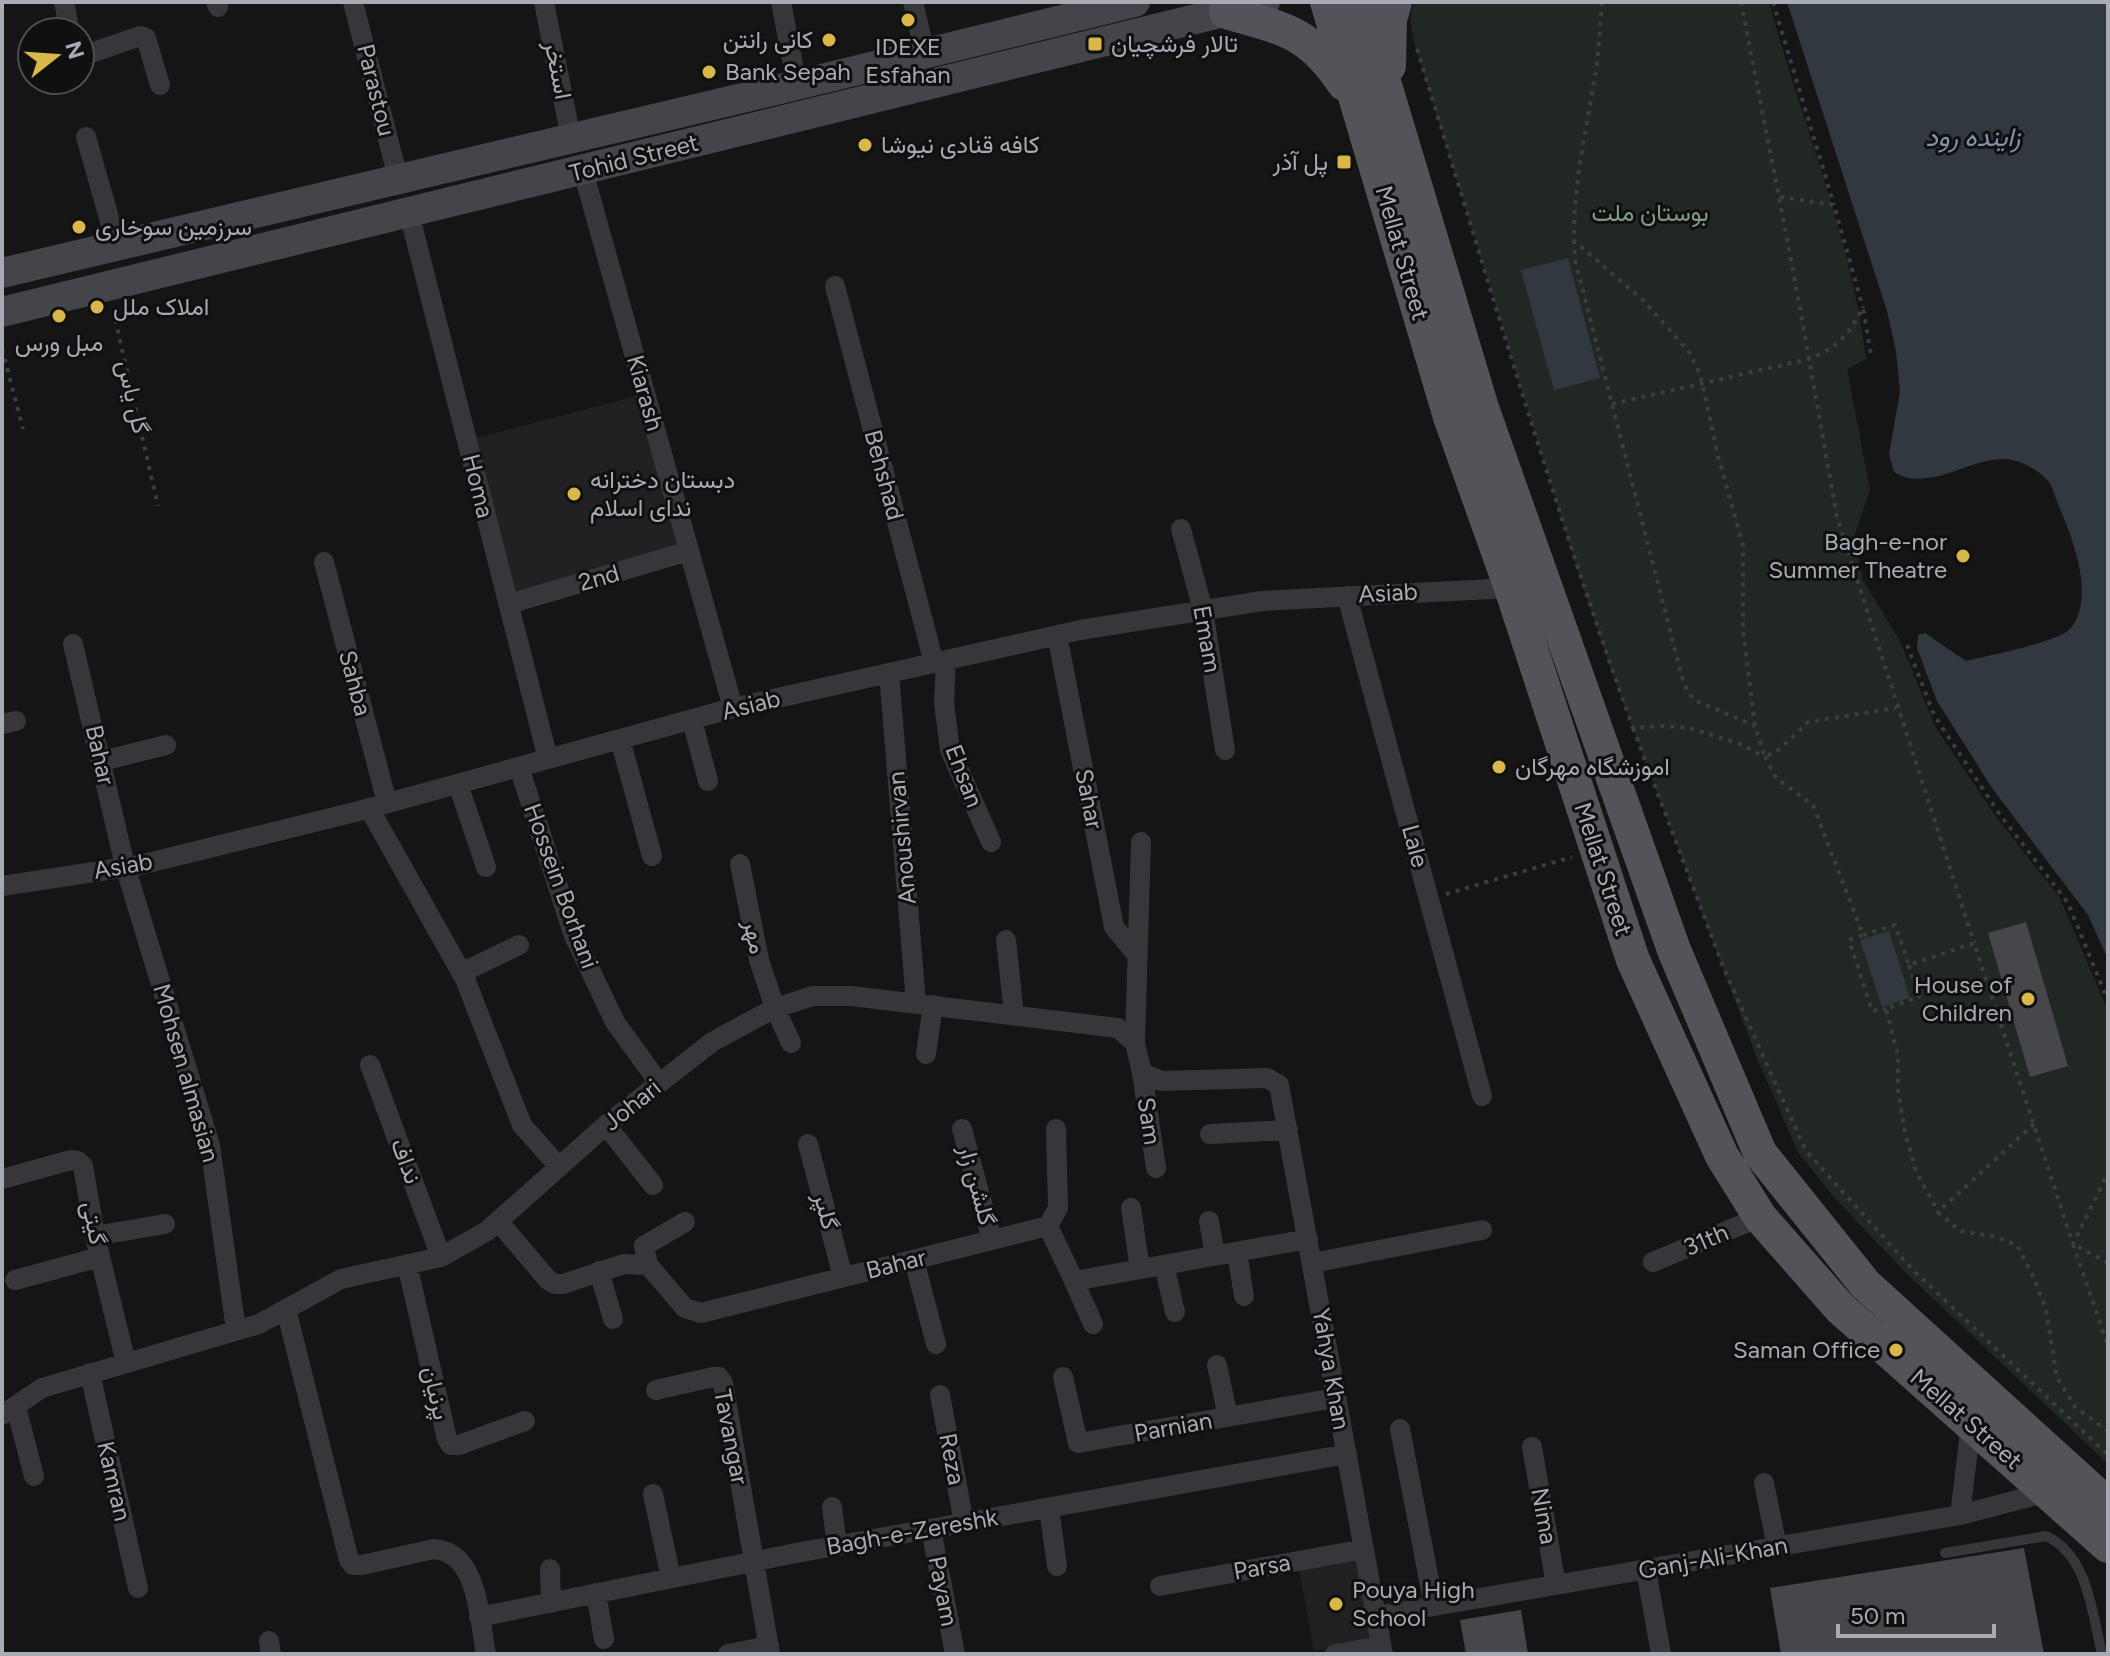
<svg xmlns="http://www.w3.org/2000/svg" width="2110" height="1656" font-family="Figtree,Vazirmatn,sans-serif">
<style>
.built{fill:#212123}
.green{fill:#212823}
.water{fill:#32383f}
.building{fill:#47474b}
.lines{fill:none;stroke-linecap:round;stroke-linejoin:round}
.path{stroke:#3c3d41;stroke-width:4;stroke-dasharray:4 6;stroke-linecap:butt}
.service{stroke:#36363b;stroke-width:10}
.minor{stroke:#36363b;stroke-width:20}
.secondary{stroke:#44454a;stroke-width:30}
.primary{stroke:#535359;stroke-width:34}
.poi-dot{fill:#dab749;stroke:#101011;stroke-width:3}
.labels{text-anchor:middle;stroke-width:6;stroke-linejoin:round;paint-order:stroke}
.poi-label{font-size:24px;fill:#a8abb4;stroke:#101011;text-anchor:start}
.street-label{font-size:24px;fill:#a8abb4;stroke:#101011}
.park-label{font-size:24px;fill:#829d86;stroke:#101011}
.water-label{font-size:26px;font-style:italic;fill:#8395ab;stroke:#101011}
</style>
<rect width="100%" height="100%" fill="#151516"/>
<path class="built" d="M637 396 679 549 513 598 471 439Z
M1359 1558 1374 1639 1314 1651 1299 1569Z"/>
<path class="green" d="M1414 2H1769C1800 118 1852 240 1866 359L1847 369 1870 490 1854 537 1863 580 1900 641 1936 728 1997 818 2060 898 2108 1011V1464L1904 1271 1832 1195 1798 1152 1756 1056 1610 667 1573 556 1415 45C1411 30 1408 17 1414 2Z"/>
<path class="water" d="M1787 2H2108V959L2088 915 1992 788 1937 701 1917 648 1918 635 1925 633 1966 661C1987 656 2060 642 2071 628 2096 596 2072 537 2058 504 2055 497 2053 488 2049 482 2044 475 2031 467 2024 464 1985 443 1934 497 1894 472L1889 454 1900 392 1896 351 1887 311Z
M1568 258 1600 378 1554 390 1521 270Z
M1889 931 1910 998 1882 1007 1860 940Z"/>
<path class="building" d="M2026 922 2068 1066 2030 1077 1988 933Z
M2024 1548 2044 1654H1781L1770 1588Z
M1521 1610 1528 1654H1466L1460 1620Z"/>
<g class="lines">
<path class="path" d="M1602 2C1600 27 1599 52 1595 76 1585 137 1570 198 1575 260L1684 685 1694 700 1755 726
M1741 2 1794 275 1837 517 1974 943
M1773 2 1834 205
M1417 49C1487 276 1553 505 1633 728L1663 726 1690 728 1740 744 1765 757 1776 778 1813 805 1863 935 1849 940 1872 1011 1886 1009
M1780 197 1834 205 1863 308
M1573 240 1644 301 1689 352 1700 374 1719 460 1743 545V630L1755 726 1765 757 1780 749 1808 722 1896 708
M113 310 158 506
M2 349 23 429
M1612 404 1809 359C1839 347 1848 335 1863 308L1871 355
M1907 645 1934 715 1998 812 2068 903 2108 1001
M1633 728 1724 969 1806 1151 1912 1269 2108 1455
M1446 894 1572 857
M1863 935 1895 925 1909 965 1974 943 2073 1244 2108 1173
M1909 965 1919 997 1886 1009 1898 1056V1091L1905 1133 1916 1171 1938 1212
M2034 1124 1938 1212 1960 1231 1992 1236 2017 1245 2033 1276 2046 1309 2057 1377 2075 1407 2108 1431
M2108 1263 2073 1244 2108 1346"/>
<path class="service" d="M1945 1553 2046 1536C2088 1555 2092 1613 2102 1654"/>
<path class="minor" d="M64 2 70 32
M216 2 218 7
M353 2 398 178
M544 2 571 138
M781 2 797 85
M913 2 925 53
M80 54 85 55 140 36 146 38 160 85
M86 137 117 246
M583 171 733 708
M409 213 548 759
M835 286 934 663
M1181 529 1203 610 1225 750
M324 562 387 803
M1347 596 1482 1096
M509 604 689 551
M1057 635 1114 927 1137 955
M73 644 125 866 210 1145 236 1330
M946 660 944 703 950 750 991 842
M889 673 916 1003
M692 720 708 781
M2 724 16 721
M620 739 652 856
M102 761 166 745
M519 767 574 936 615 1022 659 1083
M458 784 486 867
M369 808 465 979 522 1125 559 1167
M740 864 759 960 775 1008 791 1043
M2 886 140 865 359 811 733 708 1080 630 1262 601 1511 588
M1006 940 1014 1015
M461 973 519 945
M1135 1043 1141 842
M926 1054 933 1005
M370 1065 441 1257
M1142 1073 1156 1168
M606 1125 653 1185
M962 1129 992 1240
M1210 1134 1288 1130
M808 1144 843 1277
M2 1179 71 1160 78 1161 83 1166 95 1236 126 1363
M1131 1208 1140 1269
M498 1221 548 1280 555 1284H563L624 1264 648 1265 685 1308 701 1313 1048 1226 1074 1281 1308 1239
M1209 1221 1215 1256
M1048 1226 1058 1208 1056 1129
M95 1236 165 1224
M1237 1252 1244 1296
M914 1260 936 1344
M1653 1262 1760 1217
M1312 1263 1482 1230
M407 1264 447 1439 451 1445H459L525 1421
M648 1265 644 1246 685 1222
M1164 1265 1175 1312
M599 1271 613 1319
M15 1280 100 1257
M1074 1281 1093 1324
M286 1309 349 1560 353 1565H362L434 1549C479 1552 479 1620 486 1654
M1217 1365 1228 1417
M90 1373 138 1588
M1063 1377 1078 1443 1335 1398
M656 1390 713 1377H719L723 1383 770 1654
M940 1395 964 1523
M16 1407 34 1476
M2 1415 42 1388 259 1324 341 1279 441 1257 487 1231 606 1125 712 1042 775 1008 813 996H851L1118 1028 1135 1043 1142 1073 1161 1081 1267 1078 1279 1085 1383 1654
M1400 1429 1434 1606
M1532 1447 1556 1585
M1764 1483 1777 1547
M653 1494 671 1578
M832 1507 837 1546
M1049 1508 1057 1566
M1960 1515 1971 1424
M931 1529 955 1654
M550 1569 551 1603
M1646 1570 1661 1654
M1160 1586 1364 1549
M596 1593 604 1639
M1376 1616 1960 1515 2048 1492
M479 1617 796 1553 1347 1454
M269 1641 271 1654
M728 1654 769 1646
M1335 1654 1381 1646"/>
<path class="secondary" d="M2 273 797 85 1135 2
M2 312 1265 2"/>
<path class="primary" d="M1327 2 1450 417 1511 588 1633 960 1722 1156 1760 1217 1840 1308 2108 1546
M1360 2 1482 408 1674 950 1760 1153 1865 1284 2108 1505
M1226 12C1284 29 1309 31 1344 84
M1389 66 1390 20 1395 2"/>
</g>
<g class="poi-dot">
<circle cx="908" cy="20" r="8"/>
<circle cx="829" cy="40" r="8"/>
<rect x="1087" y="36" width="16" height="16" rx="4"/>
<circle cx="709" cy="72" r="8"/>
<circle cx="865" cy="145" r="8"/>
<rect x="1336" y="154" width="16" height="16" rx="4"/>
<circle cx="79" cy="227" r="8"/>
<circle cx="97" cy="307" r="8"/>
<circle cx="59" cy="316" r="8"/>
<circle cx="574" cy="494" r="8"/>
<circle cx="1963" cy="556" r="8"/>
<circle cx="1499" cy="767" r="8"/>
<circle cx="2028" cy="999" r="8"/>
<circle cx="1896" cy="1350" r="8"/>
<circle cx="1336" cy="1604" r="8"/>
</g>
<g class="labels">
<g class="poi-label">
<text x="813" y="48" text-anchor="end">کانی رانتن</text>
<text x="1111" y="52">تالار فرشچیان</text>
<text x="908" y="55" text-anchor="middle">IDEXE<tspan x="908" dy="28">Esfahan</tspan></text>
<text x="725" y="80">Bank Sepah</text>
<text x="881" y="153">کافه قنادی نیوشا</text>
<text x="1328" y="170" text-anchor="end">پل آذر</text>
<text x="95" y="235">سرزمین سوخاری</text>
<text x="113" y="315">املاک ملل</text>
<text x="59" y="351" text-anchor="middle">مبل ورس</text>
<text x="590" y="488">دبستان دخترانه<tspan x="590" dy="28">ندای اسلام</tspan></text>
<text x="1947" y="550" text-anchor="end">Bagh-e-nor<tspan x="1947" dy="28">Summer Theatre</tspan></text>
<text x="1515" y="775">اموزشگاه مهرگان</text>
<text x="2012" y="993" text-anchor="end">House of<tspan x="2012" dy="28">Children</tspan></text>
<text x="1880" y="1358" text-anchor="end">Saman Office</text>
<text x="1352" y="1598">Pouya High<tspan x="1352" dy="28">School</tspan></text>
</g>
<g class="street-label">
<text transform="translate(558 70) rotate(79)" y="8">استخر</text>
<text transform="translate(376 90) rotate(76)" y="8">Parastou</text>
<text transform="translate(634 158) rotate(-14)" y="8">Tohid Street</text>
<text transform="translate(1402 253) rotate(74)" y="8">Mellat Street</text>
<text transform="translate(645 393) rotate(74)" y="8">Kiarash</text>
<text transform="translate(133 397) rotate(77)" y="8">گل یاس</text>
<text transform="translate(884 475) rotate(75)" y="8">Behshad</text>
<text transform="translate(478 486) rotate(76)" y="8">Homa</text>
<text transform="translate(599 578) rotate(-16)" y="8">2nd</text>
<text transform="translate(1388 593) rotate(-3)" y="8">Asiab</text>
<text transform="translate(1207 639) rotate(80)" y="8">Emam</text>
<text transform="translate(355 683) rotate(75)" y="8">Sahba</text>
<text transform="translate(751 705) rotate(-14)" y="8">Asiab</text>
<text transform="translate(100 755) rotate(77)" y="8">Bahar</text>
<text transform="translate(964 776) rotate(69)" y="8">Ehsan</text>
<text transform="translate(1089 799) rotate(79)" y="8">Sahar</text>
<text transform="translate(902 838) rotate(-95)" y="8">Anoushirvan</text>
<text transform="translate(1415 846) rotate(75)" y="8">Lale</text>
<text transform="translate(123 866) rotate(-10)" y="8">Asiab</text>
<text transform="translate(1603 869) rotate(72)" y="8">Mellat Street</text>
<text transform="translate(561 886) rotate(70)" y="8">Hossein Borhani</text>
<text transform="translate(755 937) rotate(78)" y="8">مهر</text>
<text transform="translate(186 1073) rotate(74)" y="8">Mohsen almasian</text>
<text transform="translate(632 1105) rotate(-39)" y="8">Johari</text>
<text transform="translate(1149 1121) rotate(81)" y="8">Sam</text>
<text transform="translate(406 1161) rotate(70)" y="8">نداف</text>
<text transform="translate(977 1185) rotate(75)" y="8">گلشن زار</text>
<text transform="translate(826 1211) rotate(75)" y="8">گلپر</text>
<text transform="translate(94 1223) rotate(79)" y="8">گیتی</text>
<text transform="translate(1706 1240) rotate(-23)" y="8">31th</text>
<text transform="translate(896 1264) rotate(-14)" y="8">Bahar</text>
<text transform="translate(1331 1369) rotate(80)" y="8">Yahya Khan</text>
<text transform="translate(436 1393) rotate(77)" y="8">پرنیان</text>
<text transform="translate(1966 1419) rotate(41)" y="8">Mellat Street</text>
<text transform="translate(1173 1427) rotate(-10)" y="8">Parnian</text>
<text transform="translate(731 1437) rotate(79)" y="8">Tavangar</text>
<text transform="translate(952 1459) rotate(79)" y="8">Reza</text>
<text transform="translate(114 1481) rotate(77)" y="8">Kamran</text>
<text transform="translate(1544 1516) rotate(80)" y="8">Nima</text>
<text transform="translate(912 1532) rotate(-10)" y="8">Bagh-e-Zereshk</text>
<text transform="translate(1713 1558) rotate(-10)" y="8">Ganj-Ali-Khan</text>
<text transform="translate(1262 1567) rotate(-10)" y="8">Parsa</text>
<text transform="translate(943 1591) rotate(79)" y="8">Payam</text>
</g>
<g class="park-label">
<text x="1650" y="221">بوستان ملت</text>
</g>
<g class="water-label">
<text x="1973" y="146">زاینده رود</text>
</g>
</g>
<rect width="2110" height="1656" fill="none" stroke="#a8abb4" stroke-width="8"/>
<g transform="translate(56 56) rotate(73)"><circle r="38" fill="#101011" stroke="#4d4e52" stroke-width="2"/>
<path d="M0-6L14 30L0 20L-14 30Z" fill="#dab749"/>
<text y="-12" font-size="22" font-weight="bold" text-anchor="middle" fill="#a8abb4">N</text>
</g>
<path d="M1838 1624v12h156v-12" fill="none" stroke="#a8abb4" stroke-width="4"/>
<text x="1850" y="1624" font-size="24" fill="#a8abb4" stroke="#101011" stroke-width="6" paint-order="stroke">50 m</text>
</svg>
